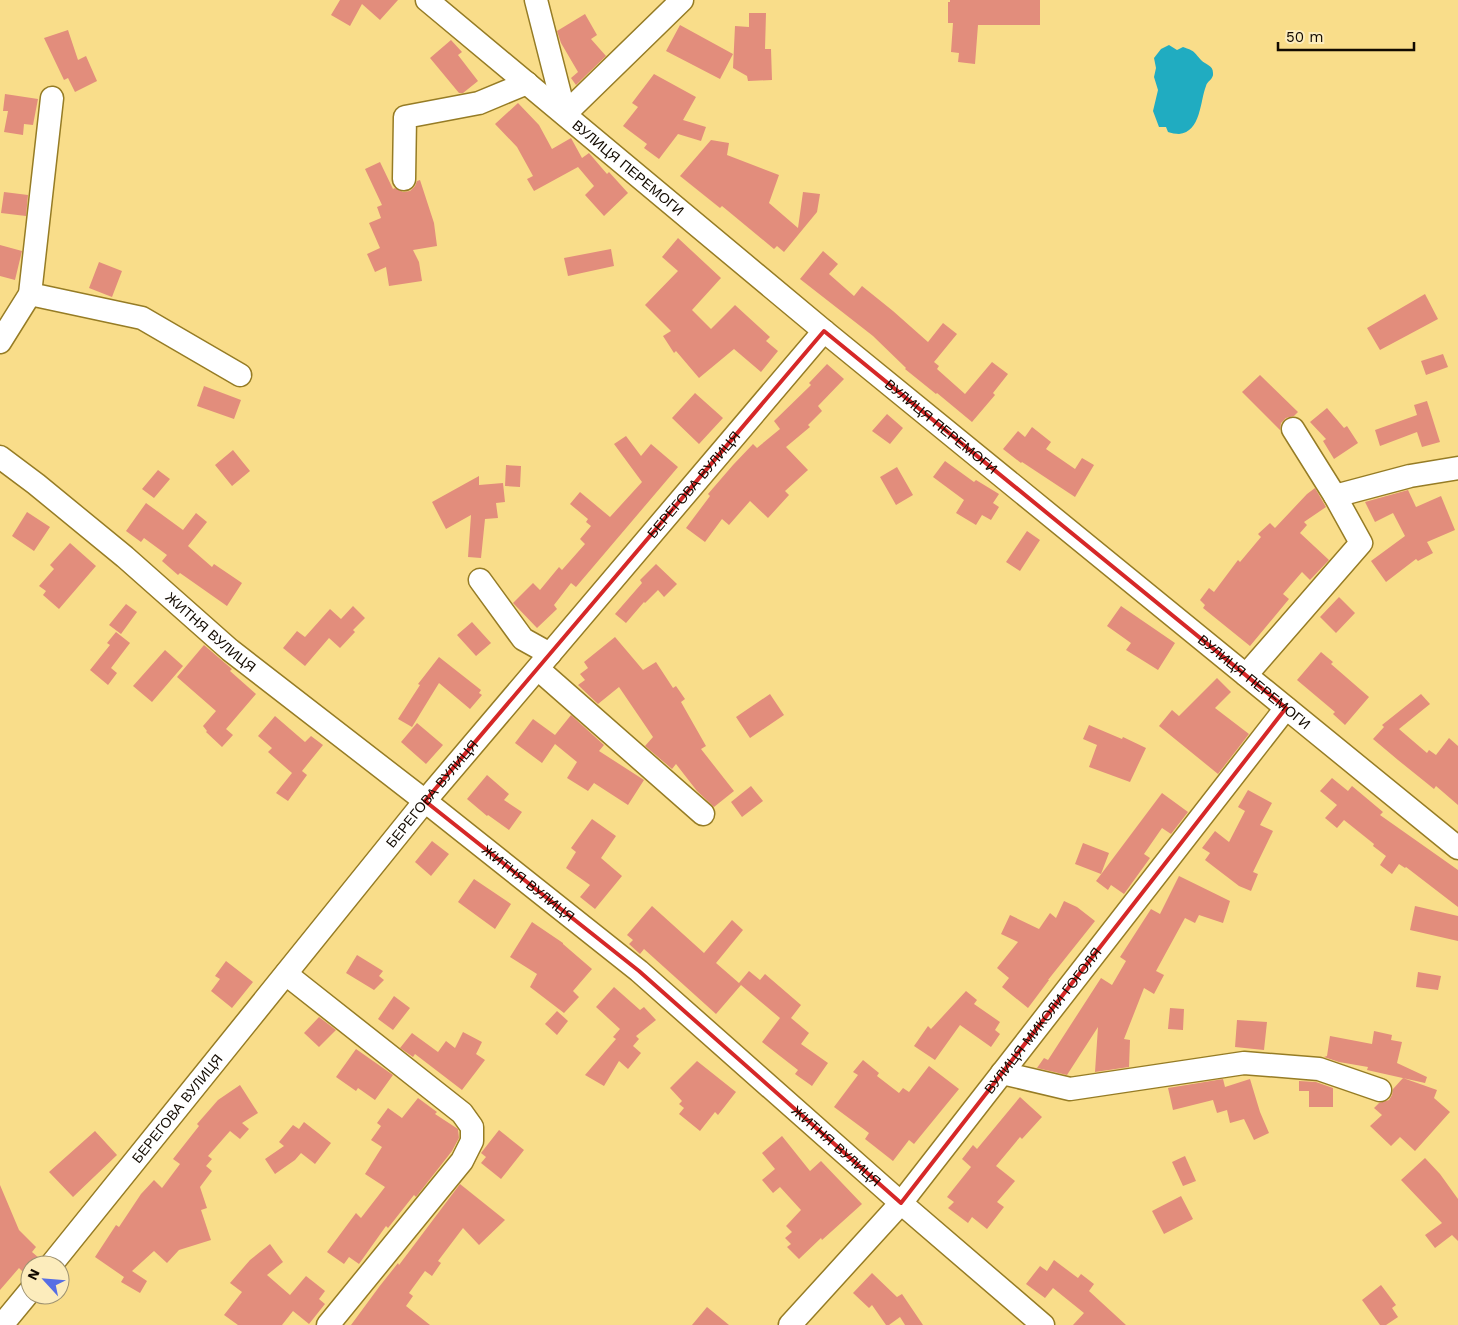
<svg xmlns="http://www.w3.org/2000/svg" width="1458" height="1325" font-family="'Work Sans',sans-serif">
<style>
.water{fill:#20acc1}
.building{fill:#e28d7c}
.lines{fill:none;stroke-linecap:round;stroke-linejoin:round}
.minor-casing{stroke:#967c25;stroke-width:25}
.minor{stroke:#fff;stroke-width:22}
.marked{fill:none;stroke:#d62828;stroke-width:4;stroke-linejoin:round}
.labels{text-anchor:middle;stroke-width:4.5;stroke-linejoin:round;paint-order:stroke}
.street-label{font-size:14px;fill:#120a00;stroke:#fcecbc}
</style>
<rect width="100%" height="100%" fill="#f9dd8a"/>
<path class="water" d="M1169 45 1177 50 1183 47C1195 51 1194 52 1201 60 1206 65 1213 65 1213 73 1214 79 1207 81 1206 86 1200 101 1201 132 1179 134 1176 134 1171 133 1168 132L1166 127H1159L1153 111 1158 90 1154 77 1156 68 1154 58 1161 49Z"/>
<path class="building" d="M340 0H398L380 20 362 4 350 26 331 15Z
M950 0H1040V25H978L975 64 958 62 959 53 951 52 953 23H948V2H950Z
M749 13H766L765 49H771L772 80 748 81 747 76 733 68 735 26 749 27Z
M585 14 597 35 591 39 606 56 576 85 571 78 578 72 561 43 557 31Z
M680 25 733 54 720 79 666 51Z
M68 30 78 60 86 56 97 81 75 92 68 78 64 80 44 38Z
M451 40 462 52 458 55 478 81 463 93H459L430 58Z
M654 74 696 97 683 120 706 127 701 141 678 134 659 159 644 148 647 144 623 126 638 107 632 103Z
M5 94 38 99 33 125 24 124 23 135 4 132 8 111H3Z
M518 103 539 125 552 149 571 138 582 158 589 153 607 174 609 172 628 193 604 216 585 195 594 186 578 167 534 191 527 179 533 176 517 147 495 124Z
M711 140 729 143 727 155 779 175 769 203 798 228 803 192 820 194 817 212 784 252 777 246 774 249 722 206 720 208 680 176Z
M380 162 393 189 395 188 403 192 410 191 415 186 417 181 420 180 434 223 437 246 413 250 419 262 422 281 389 286 386 267 375 272 367 254 380 248 369 223 381 218 377 207 382 205 365 169Z
M4 192 28 195 26 216 1 213Z
M678 238 721 278 692 310 711 329 735 305 770 337 766 341 778 351 761 372 734 349 699 378 676 351 674 353 663 336 671 331 645 305 678 271 662 257Z
M0 245 22 251 15 280 0 276Z
M611 249 614 266 568 276 564 258Z
M823 251 838 264 829 274 854 296 862 286 893 311 928 342 943 323 957 334 934 362 939 366 937 369 965 394 992 362 1008 374 993 393 995 395 972 422 937 393 936 394 905 369 906 368 873 336 800 279Z
M99 262 122 271 112 297 89 288Z
M1425 294 1438 319 1380 350 1367 328Z
M1443 354 1448 367 1426 375 1421 361Z
M827 364 844 379 818 406 822 411 808 425 810 427 786 447 808 470 785 491 789 495 768 518 750 501 729 525 722 519 705 542 686 528 710 496 708 494 733 465 753 444 757 448 780 429 774 421 811 385 809 383Z
M1260 375 1298 412 1294 416 1286 418 1281 423 1280 430 1242 392Z
M204 386 241 400 234 419 197 406Z
M695 393 723 418 699 444 672 418Z
M1427 401 1440 442 1422 447 1417 432 1380 446 1375 430 1417 415 1414 405Z
M1327 408 1344 428 1347 426 1358 443 1334 459 1323 441 1326 439 1310 422Z
M887 414 903 428 890 444 872 431Z
M1032 427 1051 442 1046 449 1075 469 1082 458 1094 465 1075 497 1022 462 1021 463 1003 449 1018 431 1025 437Z
M626 436 641 456 651 444 678 467 576 587 571 583 554 605 557 609 537 628 513 603 533 583 540 590 559 567 562 570 585 544 580 539 591 526 586 522 588 519 570 504 580 492 610 517 642 482 614 444Z
M233 450 250 471 232 486 215 465Z
M945 461 974 482 976 480 999 494 993 503 999 507 991 520 982 515 976 525 956 513 964 500 933 477Z
M506 465 521 466 520 487 505 486Z
M897 467 913 495 896 505 880 477Z
M158 470 170 479 154 498 142 489Z
M479 476V485L503 483 505 502 496 503 498 518 485 519 481 558 468 557 471 515 446 529 432 502Z
M1315 488 1326 507 1304 522 1307 525 1300 533 1329 560 1310 580 1302 572 1283 594 1289 599 1250 646 1203 608 1205 605 1200 600 1209 588 1214 592 1238 560 1240 562 1261 537 1258 534 1270 523 1275 528 1307 494Z
M1408 490 1416 507 1441 496 1455 530 1427 542 1433 553 1418 561 1416 559 1386 582 1371 561 1405 536 1393 513 1375 522 1365 502Z
M146 503 183 530 196 513 207 522 188 546 212 567 214 564 242 583 227 606 180 573 178 575 162 561 167 555 144 538 141 542 126 531Z
M27 512 50 527 34 551 12 536Z
M1027 531 1040 540 1020 571 1006 562Z
M70 543 96 566 59 609 43 595 46 591 39 586 54 569 50 565Z
M656 564 677 584 664 597 658 590 645 603 644 602 626 623 615 614 642 583 640 580Z
M1339 597 1355 613 1336 633 1320 617Z
M126 604 137 612 121 634 109 625Z
M353 606 365 618 353 630 355 632 340 648 329 638 305 666 283 648 297 631 305 637 330 609 341 619Z
M1121 606 1175 643 1158 670 1126 650 1131 643 1107 626Z
M472 622 491 643 476 656 457 635Z
M116 632 130 643 111 668 117 673 108 685 90 670 110 645 107 643Z
M615 637 643 670 656 662 673 688 676 686 685 699 681 702 706 746 701 749 734 791 714 807 697 791 676 764 672 769 645 746 653 737 619 687 598 704 578 685 585 680 580 674 588 668 584 662Z
M204 645 232 669 230 671 256 694 226 729 233 735 222 747 206 732 207 731 203 726 216 711 177 677Z
M165 650 183 666 152 702 133 686Z
M1321 652 1333 662 1331 664 1369 697 1345 725 1333 714 1335 712 1297 680Z
M439 657 481 690 479 693 482 695 470 709 439 683 412 727 398 719 420 685 418 684Z
M1217 678 1231 692 1215 708 1249 734 1218 774 1159 726 1172 710 1179 716Z
M770 694 784 715 750 738 736 717Z
M1421 694 1430 704 1399 729 1427 753 1429 750 1436 755 1449 738 1458 746V805L1436 786 1434 789 1398 760 1373 739 1384 727 1382 725Z
M571 715 604 745 599 751 644 780 628 805 594 783 588 791 567 778 577 762 555 744 542 763 515 743 533 719 555 735Z
M275 716 305 742 311 736 323 745 302 771 307 775 288 801 276 793 292 773 268 752 272 748 258 736Z
M417 723 443 745 426 764 401 742Z
M1089 725 1122 739 1123 737 1146 748 1130 782 1089 767 1097 745 1083 739Z
M487 775 509 794 504 800 522 812 509 830 488 815 487 816 467 799Z
M1332 778 1348 791 1352 786 1383 812 1380 815 1458 870V907L1406 867 1405 868 1399 864 1392 874 1380 865 1386 856 1373 846 1374 844 1344 820 1337 828 1325 818 1337 805 1320 791Z
M751 786 763 801 742 817 731 802Z
M1248 790 1272 803 1260 825 1273 831 1253 872 1258 874 1251 891 1239 886 1205 860 1210 853 1202 848 1215 831 1229 842 1245 811 1238 807Z
M1162 793 1188 812 1171 834 1162 828 1144 854 1150 858 1124 894 1111 885 1108 890 1096 881Z
M592 819 616 836 601 858 622 876 595 909 580 897 590 885 566 868 576 852 571 848Z
M432 841 449 854 431 876 415 862Z
M1083 843 1109 853 1101 874 1075 864Z
M1179 876 1230 901 1223 923 1199 915 1195 923 1185 918 1156 971 1164 975 1154 994 1144 988 1124 1039 1130 1040 1129 1067 1095 1072 1098 1027 1067 1075 1037 1068 1044 1058 1048 1060 1101 978 1112 985 1126 961 1120 957 1151 909 1160 914Z
M474 879 511 904 495 929 458 902Z
M1064 901 1077 907 1095 921 1048 980H1049L1028 1008 1002 987 1009 978 997 968 1018 942 1001 934 1010 915 1039 929 1050 913 1056 918Z
M652 906 704 953 732 920 743 930 716 963 739 983 749 971 760 980 765 974 801 1005 791 1018 809 1033 801 1044 828 1063 812 1086 795 1074 798 1070 762 1042 780 1018 741 985 716 1014 644 949 640 954 629 944 633 940 627 935Z
M1415 906 1458 916V941L1410 930Z
M532 922 563 943V944L592 969 573 991 579 997 564 1013 530 987 537 974 510 957Z
M357 955 383 971 379 976 384 980 374 990 346 973Z
M226 961 253 982 232 1008 211 991 220 979 215 976Z
M1418 972 1441 976 1438 990 1416 987Z
M614 987 640 1010 644 1007 656 1020 636 1036 639 1039 633 1046 641 1053 628 1069 619 1061 604 1086 585 1075 616 1039 613 1037 620 1029 596 1007Z
M966 991 977 1000 974 1004 1000 1022 995 1030 1000 1034 991 1047 960 1025 935 1060 914 1046 928 1026 931 1029Z
M394 996 410 1008 393 1030 378 1019Z
M1170 1008 1184 1009 1183 1030 1168 1029Z
M557 1011 568 1021 557 1035 545 1024Z
M319 1017 336 1030 319 1047 304 1033Z
M1237 1020 1267 1022 1264 1050 1235 1047Z
M1374 1031 1392 1035 1391 1040 1402 1042 1397 1063 1427 1077 1425 1083 1367 1070 1368 1067 1339 1062 1324 1057 1327 1056 1330 1036 1372 1044Z
M463 1032 482 1042 476 1054 485 1060 462 1090 415 1054 413 1057 400 1048 412 1033 438 1052 446 1041 455 1048Z
M356 1049 393 1075 375 1100 358 1088 356 1091 336 1077Z
M863 1060 879 1073 877 1076 899 1093 903 1088 909 1092 929 1066 959 1089 914 1144 909 1140 893 1161 865 1139 869 1133 834 1107 858 1075 853 1072Z
M697 1061 736 1092 718 1115 715 1112 700 1131 679 1114 684 1108 679 1104 682 1101 670 1088Z
M1403 1078 1437 1090 1434 1098 1450 1112 1415 1151 1400 1137 1391 1146 1370 1126 1382 1115 1374 1108 1379 1103 1389 1100 1392 1095 1393 1089Z
M1223 1079 1225 1087 1250 1079 1260 1112 1269 1133 1254 1140 1244 1119 1230 1123 1227 1110 1217 1113 1213 1100 1173 1110 1168 1088Z
M1299 1081 1316 1082 1333 1088V1107H1309V1091H1299Z
M240 1085 258 1113 242 1123 249 1129 240 1139 230 1131 208 1156 212 1159 206 1166 212 1171 200 1187 207 1208 201 1210 211 1240 179 1250 167 1263 154 1251 132 1271 147 1281 140 1293 121 1282 124 1277 95 1257 116 1225 119 1227 141 1194 154 1180 162 1188 180 1164 173 1159 199 1126 197 1124 218 1100Z
M1020 1097 1042 1117 1022 1139 1020 1137 996 1166 1015 1181 997 1202 1004 1207 987 1229 972 1217 968 1223 948 1208 954 1202 947 1197 971 1167 962 1159 973 1145 977 1149Z
M418 1098 437 1112 435 1114 458 1129 459 1138 452 1151 416 1197 414 1195 388 1228 386 1226 359 1264 349 1257 344 1264 327 1252 356 1213 361 1218 385 1187 365 1174 382 1147 371 1140 381 1126 377 1123 388 1108 402 1118Z
M304 1122 331 1143 315 1164 301 1153 295 1160 275 1174 265 1159 284 1146 279 1142 293 1125 299 1129Z
M499 1130 524 1150 501 1179 481 1163 486 1157 481 1153Z
M95 1131 117 1155 73 1197 49 1172Z
M782 1136 810 1171 821 1161 862 1204 822 1240 821 1238 799 1259 787 1247 791 1244 785 1238 792 1232 786 1226 801 1210 780 1187 773 1193 762 1180 775 1169 762 1153Z
M1185 1156 1196 1181 1183 1186 1172 1162Z
M1425 1158 1440 1174 1458 1199V1241L1452 1235 1435 1248 1425 1235 1442 1223 1401 1180Z
M460 1184 505 1220 479 1245 463 1228 438 1261 441 1263 432 1276 425 1271 409 1293 413 1296 406 1306 430 1325H351L379 1287 398 1263 399 1265Z
M0 1185 19 1230 36 1247 32 1252 39 1258 30 1265 24 1273 19 1268 0 1290Z
M1181 1196 1193 1219 1164 1234 1152 1211Z
M270 1244 283 1262 267 1275 290 1295 306 1276 325 1291 319 1299 325 1304 309 1324 293 1311 282 1325H238L224 1315 242 1292 230 1283 250 1260Z
M1054 1260 1078 1278 1081 1274 1094 1284 1089 1291 1126 1325H1073L1084 1313 1053 1288 1045 1298 1026 1284 1040 1266 1047 1271Z
M872 1273 897 1297 902 1294 923 1325H905L900 1317 889 1325H886L872 1305 869 1308 853 1293Z
M1381 1285 1396 1305 1392 1308 1398 1317 1386 1325H1380L1362 1300Z
M707 1307 729 1325H692Z"/>
<g class="lines">
<defs>
<g id="minor">
<path id="s1" d="M427 0 824 331 1458 848"/>
<path d="M536 0 565 114"/>
<path d="M565 114 682 0"/>
<path d="M404 179 405 117 479 103 527 83"/>
<path d="M30 294 142 318 240 375"/>
<path d="M0 342 30 294 52 98"/>
<path id="s2" d="M0 457 36 484 125 557 230 650 425 801 639 971 901 1203 1043 1325"/>
<path d="M1335 496 1410 476 1458 468"/>
<path d="M480 580 523 639 550 654"/>
<path d="M538 669 703 814"/>
<path d="M1246 675 1361 543 1335 496 1293 429"/>
<path d="M286 974 462 1113 472 1127V1141L462 1161 328 1325"/>
<path d="M1002 1073 1070 1089 1244 1063 1319 1069 1380 1090"/>
<path id="s3" d="M51 1265 425 801 824 331"/>
<path d="M2 1325 30 1291"/>
<path id="s4" d="M790 1325 901 1203 1286 708"/>
</g>
</defs>
<use href="#minor" class="minor-casing"/>
<use href="#minor" class="minor"/>
</g>
<path class="marked" d="M824 331 1286 708 901 1203 639 971 425 801Z"/>
<g class="labels">
<g class="street-label">
<text dy="5" stroke="none"><textPath href="#s1" startOffset="262">ВУЛИЦЯ ПЕРЕМОГИ</textPath></text>
<text dy="5" stroke="none"><textPath href="#s1" startOffset="668">ВУЛИЦЯ ПЕРЕМОГИ</textPath></text>
<text dy="5" stroke="none"><textPath href="#s3" startOffset="1011">БЕРЕГОВА ВУЛИЦЯ</textPath></text>
<text dy="5" stroke="none"><textPath href="#s2" startOffset="274">ЖИТНЯ ВУЛИЦЯ</textPath></text>
<text dy="5" stroke="none"><textPath href="#s1" startOffset="1072">ВУЛИЦЯ ПЕРЕМОГИ</textPath></text>
<text dy="5" stroke="none"><textPath href="#s3" startOffset="606">БЕРЕГОВА ВУЛИЦЯ</textPath></text>
<text dy="5" stroke="none"><textPath href="#s2" startOffset="679">ЖИТНЯ ВУЛИЦЯ</textPath></text>
<text dy="5" stroke="none"><textPath href="#s4" startOffset="396">ВУЛИЦЯ МИКОЛИ ГОГОЛЯ</textPath></text>
<text dy="5" stroke="none"><textPath href="#s3" startOffset="201">БЕРЕГОВА ВУЛИЦЯ</textPath></text>
<text dy="5" stroke="none"><textPath href="#s2" startOffset="1084">ЖИТНЯ ВУЛИЦЯ</textPath></text>
</g>
</g>
<g transform="translate(45 1280) rotate(296)"><circle r="24" fill="#fcecbc" stroke="#9e9271"/>
<path d="M0-4L9 19L0 12L-9 19Z" fill="#576ee4"/>
<text y="-8" font-size="14" font-weight="bold" text-anchor="middle" fill="#120a00">N</text>
</g>
<path d="M1278 42v8h136v-8" fill="none" stroke="#120a00" stroke-width="2.5"/>
<text x="1286" y="42" font-size="15" fill="#120a00" stroke="#fcecbc" stroke-width="4" paint-order="stroke">50 m</text>
</svg>
